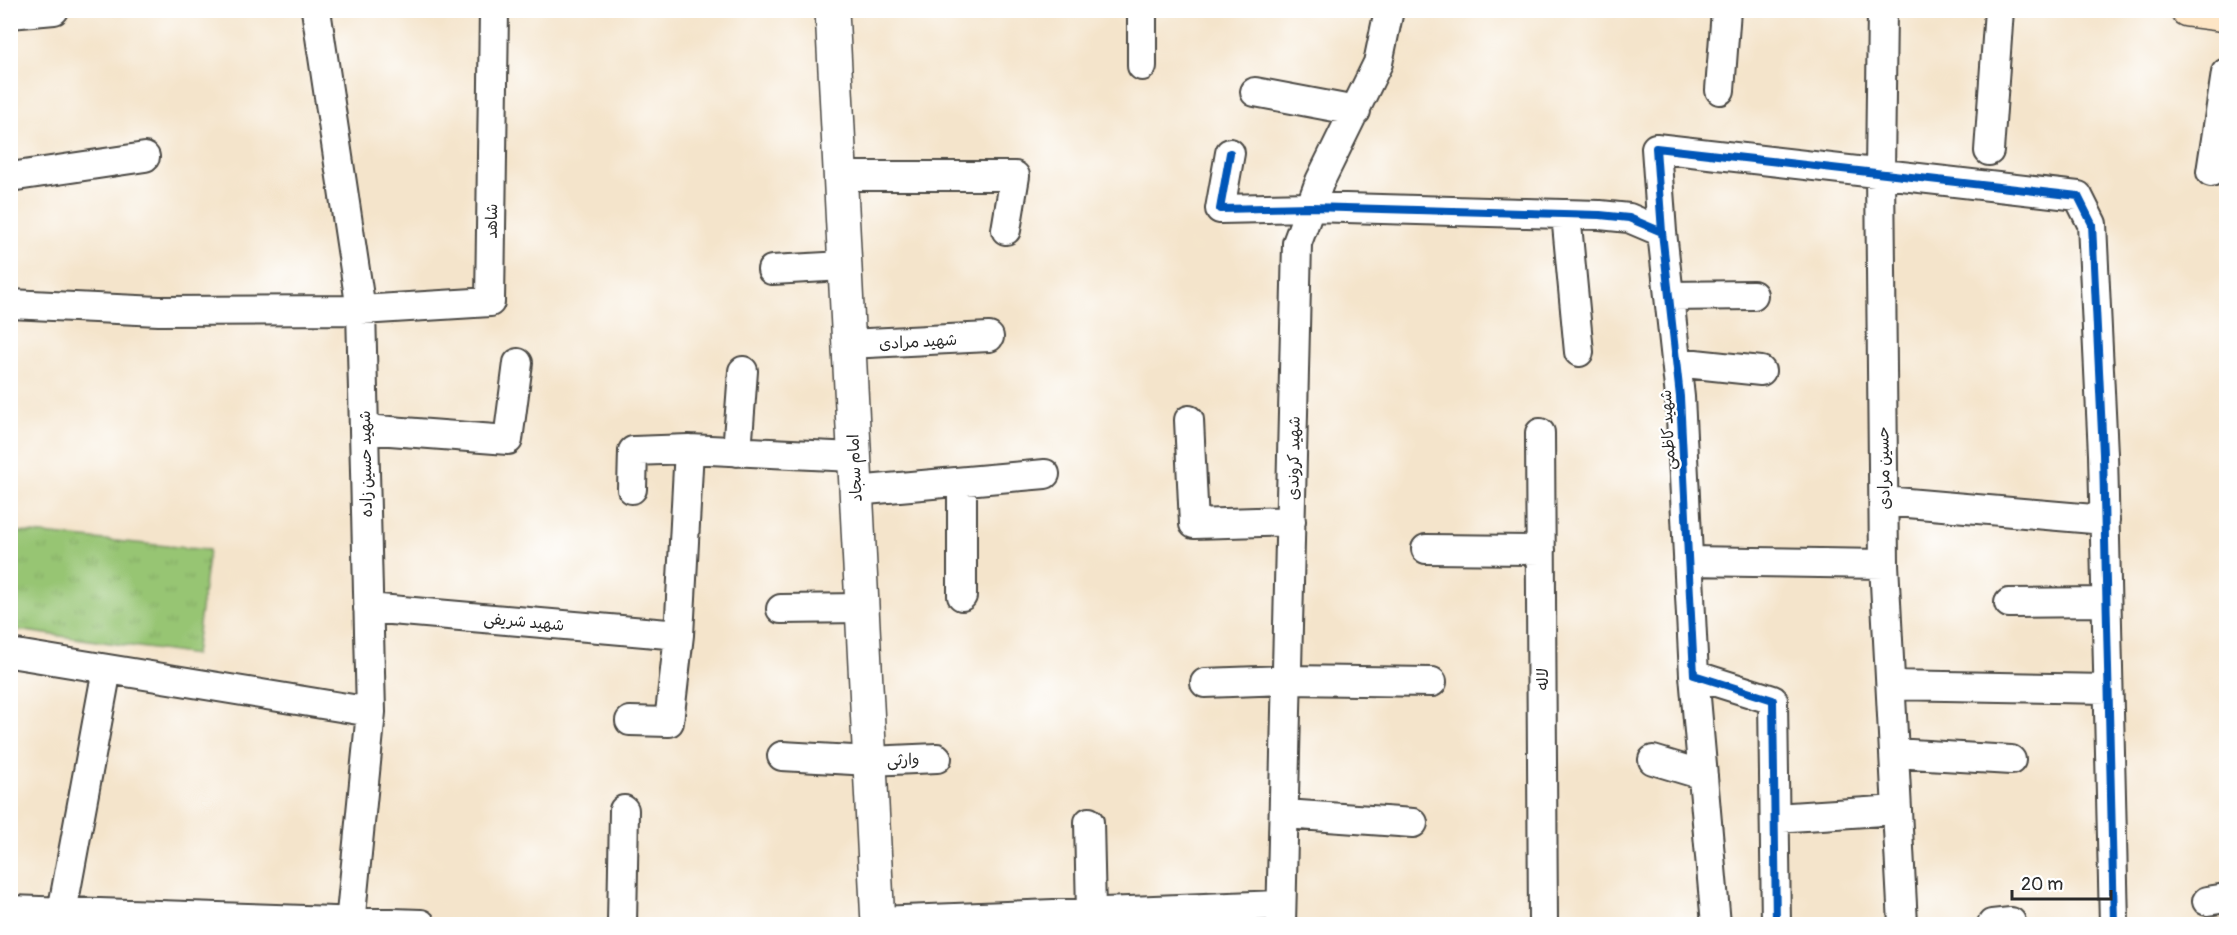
<svg xmlns="http://www.w3.org/2000/svg" width="2237" height="935" font-family="Pangolin,'Playpen Sans Arabic',sans-serif">
<style>
.park{fill:url(#park-tufts);stroke:#61784f;stroke-width:1.5}
.lines{fill:none;stroke-linecap:round;stroke-linejoin:round}
.minor-casing{stroke:#494743;stroke-width:32}
.tertiary-casing{stroke:#494743;stroke-width:36}
.secondary-casing{stroke:#494743;stroke-width:36}
.minor{stroke:#fff;stroke-width:28}
.tertiary{stroke:#fff;stroke-width:33}
.secondary{stroke:#fde5c5;stroke-width:33}
.cycleway-casing{stroke:#fff;stroke-width:11}
.cycleway{stroke:#0057b8;stroke-width:8}
.labels{text-anchor:middle;stroke-width:4.5;stroke-linejoin:round;paint-order:stroke}
.street-label{font-size:16px;fill:#2b2b2b;stroke:#fff}
</style>
<defs>
<pattern id="park-tufts" width="24" height="20" patternUnits="userSpaceOnUse" patternTransform="scale(1.5)"><rect width="24" height="20" fill="#97c573"/><path d="M3 7l-1-3M5 7V3M7 7l1-3M15 17l-1-3M17 17v-4M19 17l1-3" fill="none" stroke="#82a964"/></pattern>
</defs>
<rect width="100%" height="100%" fill="#fff"/>
<filter id="ink" filterUnits="userSpaceOnUse"><feTurbulence type="fractalNoise" baseFrequency=".0167" numOctaves="2"/><feDisplacementMap in="SourceGraphic" scale="12" xChannelSelector="R" yChannelSelector="G"/><feConvolveMatrix kernelMatrix="1 2 1 2 8 2 1 2 1" color-interpolation-filters="sRGB"/></filter>
<filter id="wash" filterUnits="userSpaceOnUse"><feTurbulence type="fractalNoise" baseFrequency=".008" numOctaves="4" result="noise"/><feDisplacementMap in="SourceGraphic" scale="24" xChannelSelector="R" yChannelSelector="G"/><feGaussianBlur stdDeviation="1.35" result="paint"/><feColorMatrix in="noise" values="0 0 0 0 0 0 0 0 0 0 0 0 0 0 0 0 0 1.4 0 .05"/><feComposite in="paint" operator="in"/></filter>
<g filter="url(#wash)">
<rect width="100%" height="100%" fill="#f4e4cb"/>
<path class="park" d="M11 531 209 550 195 655 11 629Z"/>
</g>
<g filter="url(#ink)">
<g class="lines">
<defs>
<path id="minor" d="M316 10 361 310 371 712 350 924
M1142 10V66
M1882 10 1880 172 1884 564 1903 924
M10 14 54 10
M1720 90 1726 10
M1255 92 1356 111
M1989 151 1999 10
M1230 153 1220 209 1310 207 1600 215 1629 218 1662 232 1680 397 1694 675 1773 700 1776 924
M2211 172 2226 73
M840 176H1015L1006 230
M10 177 145 157
M1566 214 1579 352
M1662 232 1656 148 2078 196 2092 224 2103 454 2114 924
M772 270 844 266
M1669 296 1753 295
M10 304 159 311 361 310 490 302 494 10
M848 344 989 337
M1676 362 1761 371
M1189 420 1194 524 1291 521
M364 429 508 440 518 363
M1540 433 1543 924
M737 452 743 371
M632 489 633 451 689 449 854 457
M855 491 1045 474
M1884 501 2105 520
M1426 549 1541 550
M1688 561 1884 564
M962 596V482
M2009 603 2106 602
M368 608 679 635
M781 609 862 608
M10 653 371 712
M1694 675 1716 924
M1205 683 1288 680 1432 682
M1891 685 2108 689
M630 721 669 722 679 635 689 449
M1894 753 2011 760
M782 756 870 761 937 758
M1653 760 1703 775
M1285 814 1413 823
M1775 818 1897 810
M1089 822 1091 912
M2207 901 2226 898
M10 910 421 924
M62 912 107 669
M878 921 1281 905
M622 924 624 810
M1281 924 1297 243 1320 181 1378 63 1389 10
M1992 924 2011 922"/>
<path id="tertiary" d="M832 10 878 924"/>
<path id="secondary" d="M2187 10 2226 15"/>
</defs>
<use href="#minor" class="minor-casing"/>
<use href="#tertiary" class="tertiary-casing"/>
<use href="#secondary" class="secondary-casing"/>
<use href="#minor" class="minor"/>
<use href="#tertiary" class="tertiary"/>
<use href="#secondary" class="secondary"/>
<defs>
<path id="cycleway" d="M1230 153 1220 209 1310 207 1600 215 1629 218 1662 232 1680 397 1694 675 1773 700 1776 924
M1662 232 1656 148 2078 196 2092 224 2103 454 2114 924"/>
</defs>
<use href="#cycleway" class="cycleway-casing"/>
<use href="#cycleway" class="cycleway"/>
</g>
</g>
<g class="labels">
<g class="street-label">
<text transform="translate(491 221) rotate(-89)" y="6">شاهد</text>
<text transform="translate(918 341) rotate(-3)" y="6">شهید مرادی</text>
<text transform="translate(1667 430) rotate(-93)" y="6">شهید کاظمی</text>
<text transform="translate(1293 458) rotate(-89)" y="6">شهید کروندی</text>
<text transform="translate(365 464) rotate(-91)" y="6">شهید حسین زاده</text>
<text transform="translate(854 468) rotate(-93)" y="6">امام سجاد</text>
<text transform="translate(1883 468) rotate(-91)" y="6">حسین مرادی</text>
<text transform="translate(524 621) rotate(5)" y="6">شهید شریفی</text>
<text transform="translate(1542 679) rotate(-90)" y="6">لاله</text>
<text transform="translate(903 759) rotate(-3)" y="6">وارثی</text>
</g>
</g>
<rect width="2237" height="935" fill="none" stroke="#fff" stroke-width="36"/>
<path d="M2012 890v9h99v-9" fill="none" stroke="#2b2b2b" stroke-width="3"/>
<text x="2021" y="890" font-size="18" fill="#2b2b2b" stroke="#ffffff" stroke-width="4.5" paint-order="stroke">20 m</text>
</svg>
